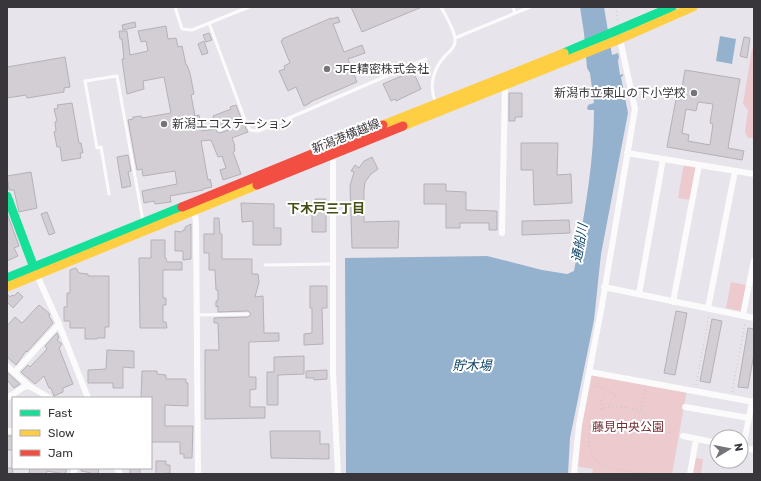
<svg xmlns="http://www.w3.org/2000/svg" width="761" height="481" font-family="Rubik,'Noto Sans JP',sans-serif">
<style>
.green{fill:#eccace}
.water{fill:#94b2cd}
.building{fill:#d2ced3;stroke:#b6b1b7;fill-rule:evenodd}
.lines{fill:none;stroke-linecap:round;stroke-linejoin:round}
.path{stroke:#c6c5c7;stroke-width:1;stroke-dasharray:1 3;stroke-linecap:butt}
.lane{stroke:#fcfbfc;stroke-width:3}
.street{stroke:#fcfbfc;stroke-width:6}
.fast{stroke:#16e098;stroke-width:9}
.slow{stroke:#ffcf43;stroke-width:9}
.jam{stroke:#f24e42;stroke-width:9}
.poi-dot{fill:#767379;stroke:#fff;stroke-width:1.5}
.labels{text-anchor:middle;stroke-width:4;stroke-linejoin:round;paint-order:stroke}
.poi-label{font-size:12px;fill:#39363b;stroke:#fff;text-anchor:start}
.street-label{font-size:12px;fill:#39363b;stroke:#fff}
.park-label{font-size:12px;fill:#742c33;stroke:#fff}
.neighbourhood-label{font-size:13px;font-weight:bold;fill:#444e15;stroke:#fff}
.water-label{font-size:13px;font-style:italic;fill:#0b4165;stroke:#fff}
</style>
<rect width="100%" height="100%" fill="#e8e4ec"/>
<path class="green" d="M752 49H754V138H748L745 132 748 110 743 104Z
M684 163 699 165 692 200 678 198Z
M731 282 746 285 741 311 726 308Z
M590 372 687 389 672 474H592L593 469 575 466Z
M695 458 703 459 701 474H692Z"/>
<path class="water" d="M580 7H604L612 55 618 53 619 57 618 61 620 75 623 74V76L621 77 628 113 601 254 594 320 570 438 568 474H346L345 258 487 256 542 270 567 274 574 271C584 216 594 165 594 110H589L587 109 588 105 594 103 590 73 587 68 584 33Z
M720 36 736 39 732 64 716 61Z"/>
<path class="building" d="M351 7H422L362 32Z
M338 17 340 22 333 24 344 52 362 45 365 53 348 59 357 82 310 102V103L304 106 296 87 288 91 279 71 285 69 284 66 290 63 281 41 283 40 282 39 331 18V19Z
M135 22 136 27 123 30 122 25Z
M166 26 168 39 176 38 178 47 182 46 186 65H187L190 73 194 94 191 95 195 116 199 115 202 131 216 129 217 132 220 133 244 124 248 132 232 138 235 146H234L235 151 233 152 241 174 223 180 220 170 226 168 222 156 218 157 211 140 201 141 208 180 210 179 212 187 203 189V190L170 196 171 202 155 204 154 201 144 203 142 191 177 184 175 171 143 176 142 169 137 170 128 120 133 119V117L141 116 142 118 171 113 164 77 143 81 144 89 127 94 122 59H124L122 39H120L119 31H127L130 55 148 51 146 41 141 42 138 31Z
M209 33 212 40 206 42 203 35Z
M744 37 750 38 747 58 740 56Z
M204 41 208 53 202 55 198 44Z
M65 57 70 87 64 88V92L27 98 26 95 7 98V67Z
M685 70 740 79 728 148 744 151 742 160 667 147 676 99 680 100ZM698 102 713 104 710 123 713 124 710 145 688 141 689 135 682 133 686 109 696 111Z
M413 71 421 89 396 101 395 99 391 101 383 84Z
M509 93H522V117H515V121H509Z
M72 103 79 143H81L83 153H80L81 158 62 161 60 147H57L54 132 56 131 55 122 57 121 54 109 58 108 57 105Z
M236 105 241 118 217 128 213 116 231 109 230 107Z
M521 143H558L557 175 571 174 572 203 534 205 533 170H521Z
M128 155 131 171 128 172 131 186 122 188 117 157Z
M372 157 378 169 371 174 365 182 364 190V222L399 221 398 248H352L350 186 354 172 351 171 355 165 359 168 364 161Z
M31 172 37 208 19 212 14 190H9L7 176Z
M424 184H446V191L466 192V210L497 211V230H489V223H460V228H446V204H424Z
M315 199H326V232H312V213H315Z
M241 203 274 204V228H281V245H253V221L242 222Z
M47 212 55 233 49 235 41 214Z
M7 213 19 246 14 248 18 256 7 261Z
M214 218H219L220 234H222V259H252V274H258L259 282 255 297 263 296 264 333H279V341L249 342V377H256V389L250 390V407H265V418L205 419V350H219L218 323H214V318L248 317 251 314 248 311 218 312V306L216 307V301H218V290H216L215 270H209V253H204V234H214Z
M569 220 570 233 522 235V221Z
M191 224V259L183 260V251H175V231L182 232 183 230H185V227Z
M151 240H165V258H166L167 262H182V270H163V298H166V305H163V322H166L167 328H140L139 258H151Z
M76 268 79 273 88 274V276H109V327H105V338H97V339H85V328H70V321H64V307H67V293H70V270Z
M310 286H327V308H322L323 344 304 345V334L312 333V308H310Z
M18 292 23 297 13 308 7 302V294L10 297 12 295 14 296Z
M39 305 50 314 49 316 53 323 27 352 26 351 16 365 7 357V326L15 317 22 323Z
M676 311 687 313 675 375 664 373Z
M712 319 722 321 710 383 700 381Z
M748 328 754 329V353L748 388 738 387Z
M57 333 59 338 57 340 62 344 59 348 73 384 63 388V392L54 396 51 388H49L44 376 35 384 21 372 28 365 30 367 47 349 45 346Z
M107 350 134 351V368L123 367V388H113V383H88V370L106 369Z
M304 356V374L278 375V405H267V372H274V357Z
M327 370V379L314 380V378H306V371Z
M142 371H157V374L166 375V379H186V383H188V406L165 405V426H193L192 458H184V454H180V442H151V398H141Z
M8 373 20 384 14 388 7 380V375Z
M270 431H320V444H329V459L271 458Z
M7 436H13V450H7Z
M156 461H166V465H170V473L156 474Z
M7 468H12L13 474H7Z
M30 468H67L65 474 47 471 46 474H29Z
M81 468H99L98 474H91V473L81 471Z
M130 468H140V474H130Z"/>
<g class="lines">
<path class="path" d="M616 7 618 21
M696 385 709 315
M593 386 603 388 621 399
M732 392 745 323
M602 409 601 400 606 391
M639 418 645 389
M646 474C635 472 606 469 598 462 584 451 586 415 604 408 616 404 629 409 641 410L650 422 654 430 671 433"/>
<path class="lane" d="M175 7 182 29 192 30 249 7
M513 7 515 13
M209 23 245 120 219 130
M455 38 530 7
M435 101C429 86 433 70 444 57 449 52 456 47 455 39 455 32 445 14 441 7
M245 120 250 130 259 131 426 59
M109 194 101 147 97 148 85 81 117 76 143 221
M265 265 332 264
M197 315 248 314"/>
<path class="street" d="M328 153 333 161V373L338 474
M627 153 754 174
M194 208 196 223 198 474
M502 233 505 85
M37 275 59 324 88 398
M604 287 754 318
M639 294 663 159
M673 302 699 165
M708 308 735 171
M743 315 754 260
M7 366 29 386 50 398
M15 372 59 324
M590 372 754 402
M7 398 24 387 29 386
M685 407 749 418
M7 431H13
M683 436 717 443
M741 447 754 450
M743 448 752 402
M117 468 120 474
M73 474 75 468
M574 474 579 425 602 305 635 109 620 39
M690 474 696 439"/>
<path class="fast" d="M564 53 672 7
M7 196 36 273
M7 278 182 207"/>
<path class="slow" d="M383 125 564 53
M403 126 620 39 693 7
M7 287 257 185"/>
<path class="jam" d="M257 185 403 126
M182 207 383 125"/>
</g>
<g class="poi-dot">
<circle cx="327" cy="69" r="4"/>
<circle cx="694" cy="93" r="4"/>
<circle cx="164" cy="124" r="4"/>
</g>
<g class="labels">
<g class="poi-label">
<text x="335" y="73">JFE精密株式会社</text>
<text x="686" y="97" text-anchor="end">新潟市立東山の下小学校</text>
<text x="172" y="128">新潟エコステーション</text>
</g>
<g class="street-label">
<text transform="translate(346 136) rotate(-22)" y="4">新潟港横越線</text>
</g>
<g class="park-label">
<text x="628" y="431">藤見中央公園</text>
</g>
<g class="neighbourhood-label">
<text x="326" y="213">下木戸三丁目</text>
</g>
<g class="water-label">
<text transform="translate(579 243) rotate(-80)" y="5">通船川</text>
<text x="472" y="370">貯木場</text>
</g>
</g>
<rect width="761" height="481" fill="none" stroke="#39363b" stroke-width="16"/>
<rect x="12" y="397" width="140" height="72" fill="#ffffff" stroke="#b0afb1"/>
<rect x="20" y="410" width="20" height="6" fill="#16e098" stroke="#b0afb1"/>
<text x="48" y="417" font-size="12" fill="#39363b">Fast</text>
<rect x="20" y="430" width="20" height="6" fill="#ffcf43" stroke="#b0afb1"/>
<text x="48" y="437" font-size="12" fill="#39363b">Slow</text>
<rect x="20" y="450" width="20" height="6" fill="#f24e42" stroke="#b0afb1"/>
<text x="48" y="457" font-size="12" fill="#39363b">Jam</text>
<g transform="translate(729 449) rotate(80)"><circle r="19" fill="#ffffff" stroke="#b0afb1"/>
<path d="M0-3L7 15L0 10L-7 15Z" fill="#767379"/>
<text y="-6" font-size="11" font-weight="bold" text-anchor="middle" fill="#39363b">N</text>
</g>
</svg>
